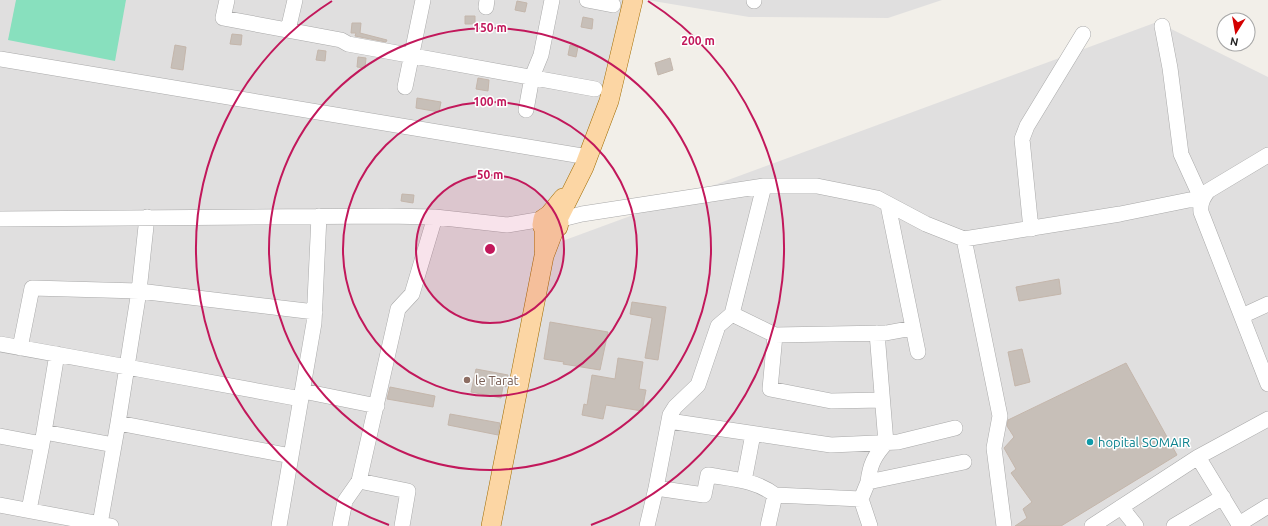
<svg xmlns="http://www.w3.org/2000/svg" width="1268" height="526" font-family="Ubuntu,sans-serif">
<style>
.residential{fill:#e0dfdf}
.pitch{fill:#88e0be}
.building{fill:#c7bfb8;stroke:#c4b6ab}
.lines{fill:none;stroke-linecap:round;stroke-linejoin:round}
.minor-casing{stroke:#a9a9a9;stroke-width:16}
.major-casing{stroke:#a06b00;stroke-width:20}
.minor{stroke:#fff;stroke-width:15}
.major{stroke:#fcd6a4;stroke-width:19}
.ring{fill:none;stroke:#c2185b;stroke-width:2}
.education-dot{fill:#8d6e63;stroke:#fff;stroke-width:1.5}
.culture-dot{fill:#0f9aa8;stroke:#fff;stroke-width:1.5}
.labels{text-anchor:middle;stroke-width:3;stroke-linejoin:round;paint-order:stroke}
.education-label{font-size:13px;fill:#785e54;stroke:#fff;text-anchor:start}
.culture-label{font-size:13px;fill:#0d838f;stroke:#fff;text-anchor:start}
.centre{fill:#c2185b;stroke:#fff;stroke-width:2}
.ring-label{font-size:12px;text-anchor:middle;font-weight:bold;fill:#c2185b;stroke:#fff;stroke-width:3;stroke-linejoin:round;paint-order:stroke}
</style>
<rect width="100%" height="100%" fill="#f2efe9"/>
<path class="residential" d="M0 0H624L591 133 538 250 1157 22 1268 77V526H0Z
M647 0H942L888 18 749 17Z"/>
<path class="pitch" d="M16 0H126L115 61 8 40Z"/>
<path class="building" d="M517 1 527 3 525 12 515 10Z
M465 16H475V24H465Z
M583 17 593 19 592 29 581 27Z
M352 23H361L360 33 387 40 386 42 355 36 356 33H351Z
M232 34 242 35 241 45 230 44Z
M175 45 186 47 183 70 171 68Z
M570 45 578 47 576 57 568 55Z
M318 50 326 51 325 61 316 60Z
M358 57 366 58 365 68 357 67Z
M670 58 673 70 658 75 655 63Z
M478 78 489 80 488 91 476 89Z
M417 98 441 102 439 112 416 108Z
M402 194 414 195 413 203 401 201Z
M1059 279 1061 294 1019 301 1016 287Z
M632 302 666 307 658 360 645 358 652 318 630 314Z
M550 322 608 332 600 370 563 364 564 362 544 359Z
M1022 349 1030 382 1015 386 1008 352Z
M618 358 643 362 639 389 646 390 642 411 606 405 603 419 582 415 584 404 587 405 592 375 615 379Z
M1126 363 1177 455 1061 526H1015L1027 518 1023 509 1032 502 1011 473 1016 469 1004 448 1014 437 1007 426 1008 420Z
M476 369 508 375 506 387 503 386 501 398 471 392Z
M390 387 435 396 433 407 387 399Z
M450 414 500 423 498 435 448 425Z"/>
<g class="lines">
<defs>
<path id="minor" d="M227 0 223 18 341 40 348 44 595 89
M587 0 613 5
M754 1V0
M486 7 487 0
M1162 26 1170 68 1181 154 1202 200
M288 30 295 0
M0 59 588 157
M405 87 423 0
M526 110 532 77 541 55 552 0
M1268 155 1208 191C1203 198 1200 203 1201 212L1268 384
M888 205 918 352
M0 219 387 216 435 217 507 225 543 219
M558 220 582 214 764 186H817L877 198 926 224 964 239 1120 214 1189 200H1202
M1031 229 1022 139 1027 126 1083 34
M964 239 1000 416 994 448 1004 526
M732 314 775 335 886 333 913 328
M1242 316 1268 304
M775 335 770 389 831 401 882 400
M0 344 127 367 301 399
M20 348 32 288 139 291 315 312
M303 391 377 406
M669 421 831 445 898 442 955 428
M118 423 291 456
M44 432 114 445
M0 436 42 444
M1198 457 1240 526
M744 481 753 434
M868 482C870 465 874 456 886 443L877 333
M656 488 704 495 708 475C732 479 756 480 775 495
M861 499 870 526
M0 505 111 526
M1121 507 1136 526
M29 510 42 444 57 354
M100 524 118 423 139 291 147 217
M1239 524 1268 506
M279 526 314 323 319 216
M340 526 345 501 359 481
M402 526 408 491 359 481 398 309 412 294 435 217
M647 526 656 488 670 415 675 407 698 385 718 326 732 314 764 186
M768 526 775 495 861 499 868 482 964 462
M1092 526 1198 457 1268 419
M1174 526 1223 497"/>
<path id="major" d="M544 250V229L542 225 543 219 549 215 563 198
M491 526 544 256 554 230 558 227 559 223 558 219 584 167 609 101 633 0"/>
</defs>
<use href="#minor" class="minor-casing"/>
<use href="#major" class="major-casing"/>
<use href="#minor" class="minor"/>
<use href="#major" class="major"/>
</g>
<circle cx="490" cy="249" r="74" fill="#c2185b" fill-opacity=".12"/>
<g class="ring">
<circle cx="490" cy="249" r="74"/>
<circle cx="490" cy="249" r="147"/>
<circle cx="490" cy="249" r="221"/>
<path d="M389 525A294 294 0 0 1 332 1M648 1A294 294 0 0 1 591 525"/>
</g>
<circle class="education-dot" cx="467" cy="380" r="4"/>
<circle class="culture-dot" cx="1090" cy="442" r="4"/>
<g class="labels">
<g class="education-label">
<text x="475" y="385">le Tarat</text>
</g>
<g class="culture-label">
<text x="1098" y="447">hopital SOMAIR</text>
</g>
</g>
<circle cx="490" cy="249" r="6" class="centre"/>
<g class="ring-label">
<text x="490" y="32">150 m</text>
<text x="698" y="45">200 m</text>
<text x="490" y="106">100 m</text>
<text x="490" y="179">50 m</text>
</g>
<g transform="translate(1236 32) rotate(191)"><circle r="19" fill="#ffffff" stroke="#a7a7a7"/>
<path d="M0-3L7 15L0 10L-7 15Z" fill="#d40000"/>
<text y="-6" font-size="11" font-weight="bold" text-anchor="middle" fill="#222222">N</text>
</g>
</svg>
